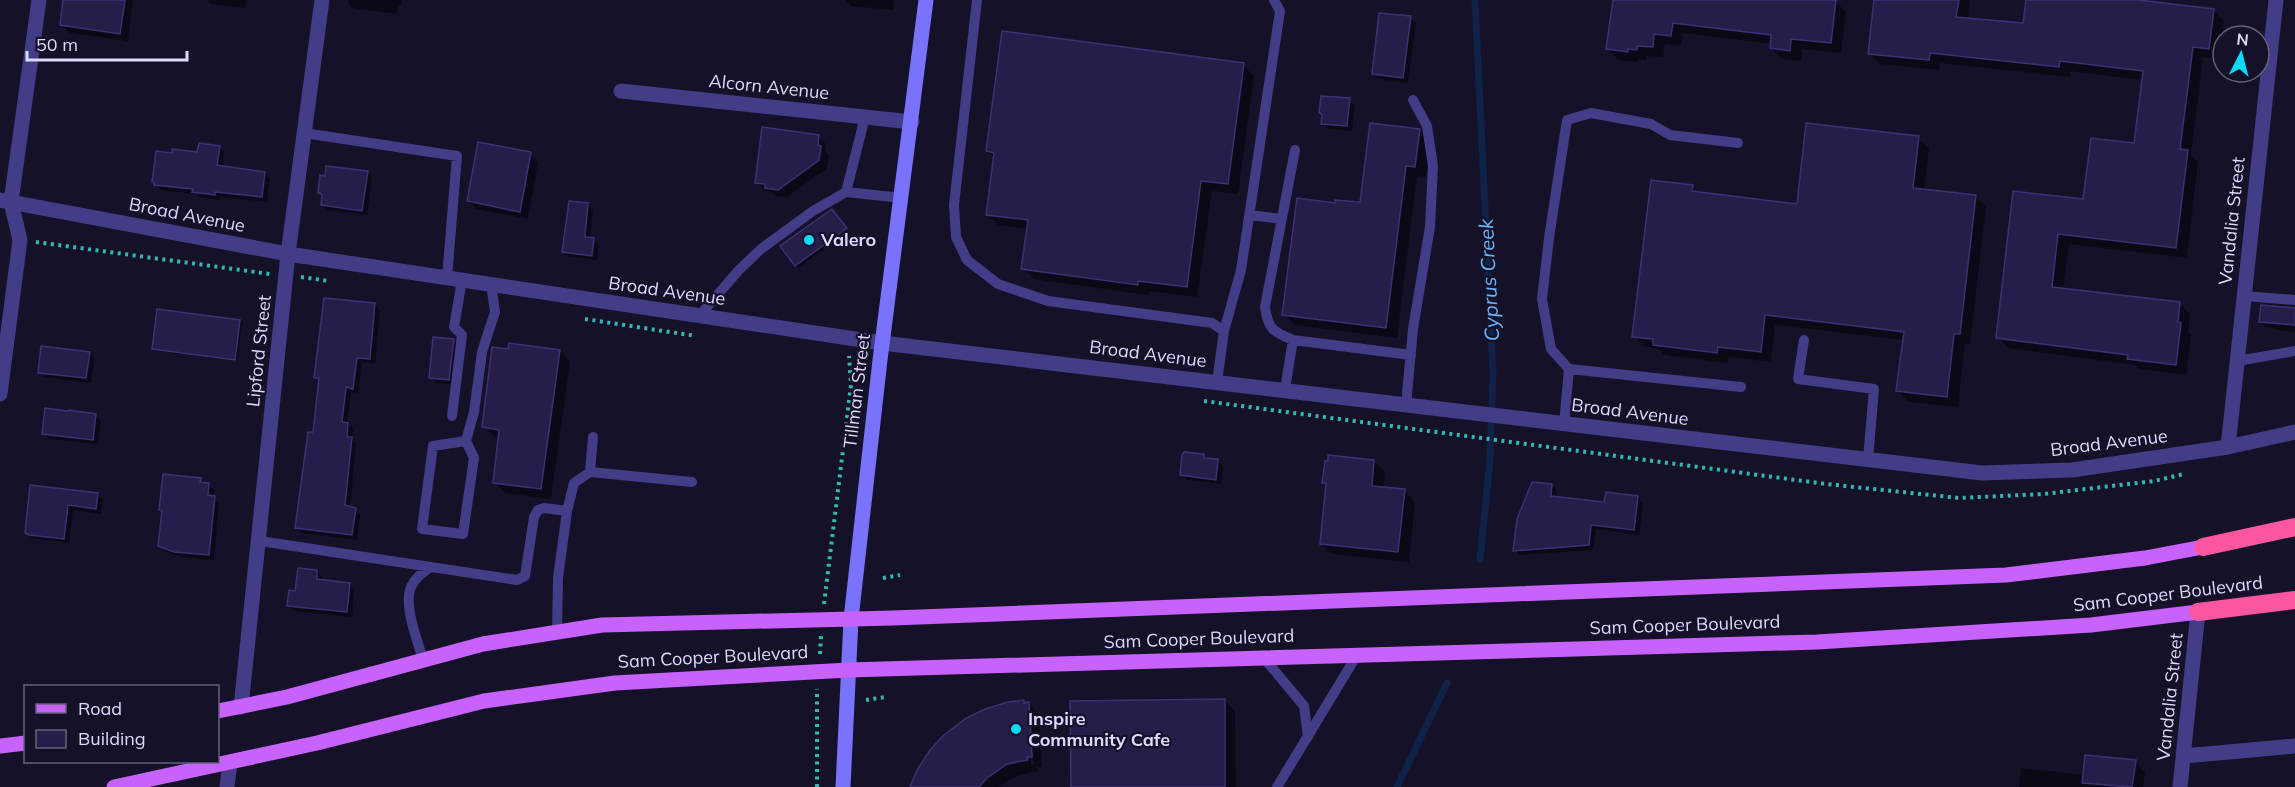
<svg xmlns="http://www.w3.org/2000/svg" width="2295" height="787" font-family="Mulish,sans-serif">
<style>
.shadow{fill:#0007;fill-rule:evenodd}
.lines{fill:none;stroke-linecap:round;stroke-linejoin:round}
.stream{stroke:#0e224a;stroke-width:7}
.building{fill:#271d49;stroke:#3f2f75;stroke-width:1.5}
.path{stroke:#32b9b4;stroke-width:4;stroke-dasharray:3 4.5;stroke-linecap:butt}
.service{stroke:#423d86;stroke-width:10}
.minor{stroke:#423d86;stroke-width:15}
.secondary{stroke:#7972fc;stroke-width:15}
.primary{stroke:#c762fc;stroke-width:15}
.motorway{stroke:#fc56a1;stroke-width:18}
.poi-dot{fill:#08dbfb;stroke:#151128;stroke-width:2}
.labels{text-anchor:middle;stroke-width:4.5;stroke-linejoin:round;paint-order:stroke}
.street-label{font-size:18px;fill:#ded9fe;stroke:#151128}
.poi-label{font-size:18px;font-weight:bold;fill:#ded9fe;stroke:#151128;text-anchor:start}
.water-label{font-size:20px;font-style:italic;fill:#69b4fc;stroke:#151128}
</style>
<rect width="100%" height="100%" fill="#151128"/>
<path class="shadow" d="M65 0H133L128 41 70 33 61 25Z
M207 0H246L245 8 211 4Z
M348 0H402V5H398L397 14 353 8 348 3Z
M846 0H894L893 10 851 6Z
M1614 0 1835 1 1846 12 1841 53 1802 49 1801 61 1782 59 1771 48 1772 44 1683 33 1681 46 1665 44 1663 57 1647 56V60L1638 59V62L1618 60 1608 49Z
M1874 0H1970L1968 19 2024 25 2027 0H2134L2213 11 2224 21 2219 59 2203 57 2191 155 2198 162 2187 258 2069 244 2063 290 2179 303 2190 314 2188 332 2191 335 2186 375 2140 369 2135 365 2008 348 1997 337 2014 193 2085 201 2135 145 2143 80 2070 71V77L1940 63 1939 70 1880 64 1869 53Z
M1410 18 1416 23 1408 83 1378 79 1373 74Z
M1243 65 1254 76 1238 194 1212 191 1197 297 1149 291 1148 295 1034 279 1023 268 1028 229 998 225 987 214 995 158 988 151Z
M1349 100 1355 105 1352 131 1328 129 1323 123 1324 116 1320 113Z
M1419 130 1430 141 1426 177 1417 176 1397 338 1295 325 1284 314 1336 204H1362Z
M818 136 826 144 825 152 829 155 827 168 787 197 775 196 770 191 764 190 756 182Z
M1918 138 1929 148 1924 190 1975 196 1986 207 1970 344H1965L1958 407 1909 402 1898 391 1904 340 1775 325 1771 362 1728 357V363L1665 355 1658 349 1645 347 1634 336 1692 187 1699 194 1798 205Z
M219 147 224 152 223 167 264 173 270 179 267 202 220 197V200L199 197 196 194 161 190 153 182 199 154Z
M530 154 538 162 528 219 477 209 468 201Z
M367 172 372 178 367 215 328 210 322 205 323 197 319 193Z
M587 205 593 210 590 239 599 245 597 260 569 257 563 252Z
M834 213 848 231 799 268 782 247Z
M375 305 380 310 375 364 362 362 358 393 351 392 347 424 353 429 352 440 356 444 350 508 355 509 360 515 357 540 302 533 296 528 314 434 320 381 316 377Z
M2295 308V332L2277 330 2274 328 2265 327 2260 322Z
M239 321 242 323 237 361 156 351 154 349Z
M453 341 459 346 454 385 436 383 430 377Z
M560 351 570 362 551 499 505 493 494 482 500 438 495 437 484 426Z
M89 353 94 359 91 383 45 377 40 372Z
M95 416 101 421 98 444 49 439 43 433Z
M1203 456 1207 459 1217 461 1223 466 1221 484 1187 480 1181 475Z
M1374 462 1385 472 1383 489 1404 491 1415 502 1409 562 1332 554 1321 544 1327 486 1324 482Z
M200 480 214 490 213 497 219 503 214 560 180 557 165 551 160 546 164 513 160 510Z
M1552 485 1557 491 1556 498 1606 504 1638 498 1643 503 1639 535 1596 529 1593 550 1520 555 1515 550Z
M32 486 97 494 103 500 101 514 73 510 69 543 32 538 26 532Z
M317 571 322 577V582L349 584 354 590 352 617 294 611 289 606 297 592Z
M1224 700 1235 711 1236 787H1072Z
M1023 701 1028 703 1039 714 1042 767H1037L1038 771 1019 775 999 787H911ZM1028 711H1031L1034 764H1031Z
M2135 762 2145 772 2143 787H2019L2021 768 2085 775Z"/>
<g class="lines">
<path class="stream" d="M1475 0 1493 374 1490 460 1480 560
M1397 787 1447 683"/>
</g>
<path class="building" d="M63 0H125L120 34 60 25Z
M1613 0H1836L1831 43 1791 39 1790 51 1770 48 1771 35 1673 23 1671 36 1654 34 1653 47 1637 46V50L1628 49V52L1606 49Z
M1874 0H1959L1956 17 2023 23 2026 0H2139L2214 9 2209 49 2193 47 2180 149 2188 150 2176 248 2058 234 2052 287 2180 302 2178 322 2181 323 2176 365 2127 359 2128 355 1996 338 2013 191 2083 199 2091 138 2134 143 2143 71 2060 61 2059 67 1930 53 1929 60 1868 54Z
M1379 13 1411 16 1403 78 1372 74Z
M1002 31 1244 63 1228 184 1201 181 1187 287 1138 281V285L1021 269 1028 220 986 215 994 153 986 151Z
M1321 96 1350 98 1347 126 1321 124 1322 114 1319 113Z
M1370 123 1420 129 1415 167 1406 166 1386 328 1282 315 1297 198 1335 203V200L1360 202Z
M1806 123 1919 136 1913 188 1976 195 1960 334H1954L1947 397 1896 391 1904 332 1765 315 1761 352 1718 347 1717 353 1653 345V339L1632 337 1651 180 1693 185 1692 191 1797 204Z
M762 127 819 135 818 145 821 146 819 160 778 190 765 188V184L755 183Z
M478 142 531 152 520 212 467 201Z
M199 143 220 146 217 165 265 172 262 197 215 192V195L192 192 193 189 154 185V183L152 182 156 151 172 153V149L197 152Z
M326 166 368 171 362 211 321 205 322 194 318 193 320 175 325 176Z
M569 201 588 203 585 237 594 238 592 256 562 252Z
M832 209 847 228 795 266 780 246Z
M324 298 375 303 370 359 357 358 353 389 346 387 342 422 348 423 347 437H352L345 505 356 508 352 535 295 528 308 432H313L314 424 319 378H314Z
M2261 305 2295 308V325L2259 322Z
M157 309 240 320 235 360 152 349Z
M433 337 454 339 449 380 429 378Z
M509 343 560 350 541 489 493 483 499 430 482 427 492 347 508 349Z
M41 346 90 352 86 378 38 373Z
M45 408 68 411 69 410 96 414 93 440 42 434Z
M1184 452 1204 454V458L1218 459 1216 480 1180 475 1182 455Z
M1328 455 1374 460 1372 486 1405 489 1398 552 1320 544 1326 483H1322L1325 461H1328Z
M163 474 201 478 200 482 209 483 208 495 215 496 209 555 174 552 158 546 162 511 159 510Z
M1532 482 1552 484 1551 496 1604 502 1606 492 1638 496 1634 530 1591 525 1589 545 1513 551 1517 519Z
M30 485 98 493 96 509 68 505 64 539 29 535 25 533Z
M298 568 317 570V579L350 583 347 612 287 606 289 590 295 591Z
M1225 699V787H1071L1070 701Z
M1024 700V703L1029 702 1032 757H1027L1028 760 1007 764 987 778 979 787H910L917 770 930 750 944 735 965 719 985 709 1008 702Z
M2085 755 2136 760 2132 787 2082 783Z"/>
<g class="lines">
<path class="path" d="M36 242 270 274
M301 277 329 281
M585 319 696 336
M1204 401 1826 484 1959 498 2044 494 2154 481 2184 474
M883 578 900 575
M824 604 851 385 849 356
M820 654 821 635
M866 700 885 697
M817 787V689"/>
<path class="service" d="M977 0 954 205 956 237 967 260 998 284 1048 301 1212 323 1224 331 1217 382
M304 133 457 156 447 278
M1295 150 1265 307C1268 329 1273 332 1293 340L1411 355
M846 192 865 117
M1250 215 1282 219
M2244 296 2295 300
M700 315 739 270 761 249 813 211 846 192 902 198
M1224 331 1241 270 1280 11 1274 0
M1804 340 1798 379 1874 389 1868 459
M2237 361 2295 351
M1569 369 1741 387
M1285 389 1293 340
M1406 405 1413 329 1430 227 1433 166 1427 126 1413 100
M452 416 462 335 454 327 462 280
M1564 424 1569 369 1551 349 1542 299 1549 238 1567 120 1591 113 1651 124 1670 135 1738 143
M466 441 433 446 422 529 463 534 474 458 466 441 474 412 482 352 495 312 491 284
M590 472 593 437
M567 511 574 483 590 472 692 482
M260 541 517 580 525 576 534 517 538 510 544 508 567 511 558 578 557 633
M1264 658 1304 706 1308 737
M423 660C418 642 403 605 411 587 415 578 422 573 430 567
M1277 787 1357 655"/>
<path class="minor" d="M621 91 912 122
M0 200 288 254 882 343 1982 473 2072 470 2228 447 2295 432
M0 394 20 240 11 202 39 0
M2228 447 2276 0
M241 707 288 254 322 0
M2184 756 2295 746
M227 787 230 762
M2180 787 2198 612"/>
<path class="secondary" d="M843 787 851 619 880 360 926 0"/>
<path class="primary" d="M218 711 287 697 483 644 602 625 893 618 2006 575 2145 558 2203 547
M0 746 26 743
M114 787 317 743 484 701 615 683 849 670 1817 642 2091 625 2198 612"/>
<path class="motorway" d="M2203 547 2295 527
M2198 612 2295 600"/>
</g>
<g class="poi-dot">
<circle cx="809" cy="240" r="6"/>
<circle cx="1016" cy="729" r="6"/>
</g>
<g class="labels">
<g class="street-label">
<text transform="translate(769 87) rotate(6)" y="6">Alcorn Avenue</text>
<text transform="translate(187 215) rotate(11)" y="6">Broad Avenue</text>
<text transform="translate(2232 221) rotate(-84)" y="6">Vandalia Street</text>
<text transform="translate(667 291) rotate(8)" y="6">Broad Avenue</text>
<text transform="translate(259 351) rotate(-84)" y="6">Lipford Street</text>
<text transform="translate(1148 354) rotate(7)" y="6">Broad Avenue</text>
<text transform="translate(857 391) rotate(-83)" y="6">Tillman Street</text>
<text transform="translate(1630 412) rotate(7)" y="6">Broad Avenue</text>
<text transform="translate(2109 443) rotate(-7)" y="6">Broad Avenue</text>
<text transform="translate(2168 594) rotate(-7)" y="6">Sam Cooper Boulevard</text>
<text transform="translate(1685 625) rotate(-2)" y="6">Sam Cooper Boulevard</text>
<text transform="translate(1199 639) rotate(-2)" y="6">Sam Cooper Boulevard</text>
<text transform="translate(713 657) rotate(-3)" y="6">Sam Cooper Boulevard</text>
<text transform="translate(2170 697) rotate(-84)" y="6">Vandalia Street</text>
</g>
<g class="poi-label">
<text x="821" y="246">Valero</text>
<text x="1028" y="725">Inspire<tspan x="1028" dy="21">Community Cafe</tspan></text>
</g>
<g class="water-label">
<text transform="translate(1489 280) rotate(-93)" y="7">Cyprus Creek</text>
</g>
</g>
<rect x="24" y="685" width="195" height="78" fill="#151128" stroke="#65617e" stroke-width="1.5"/>
<rect x="36" y="704" width="30" height="9" fill="#c762fc" stroke="#65617e" stroke-width="1.5"/>
<text x="78" y="715" font-size="18" fill="#ded9fe">Road</text>
<rect x="36" y="730" width="30" height="18" fill="#271d49" stroke="#65617e" stroke-width="1.5"/>
<text x="78" y="745" font-size="18" fill="#ded9fe">Building</text>
<g transform="translate(2241 54) rotate(6)"><circle r="28" fill="#151128" stroke="#65617e" stroke-width="1.5"/>
<path d="M0-4.5L10 22L0 15L-10 22Z" fill="#08dbfb"/>
<text y="-9" font-size="16" font-weight="bold" text-anchor="middle" fill="#ded9fe">N</text>
</g>
<path d="M27 51v9h160v-9" fill="none" stroke="#ded9fe" stroke-width="3"/>
<text x="36" y="51" font-size="18" fill="#ded9fe" stroke="#151128" stroke-width="4.5" paint-order="stroke">50 m</text>
</svg>
